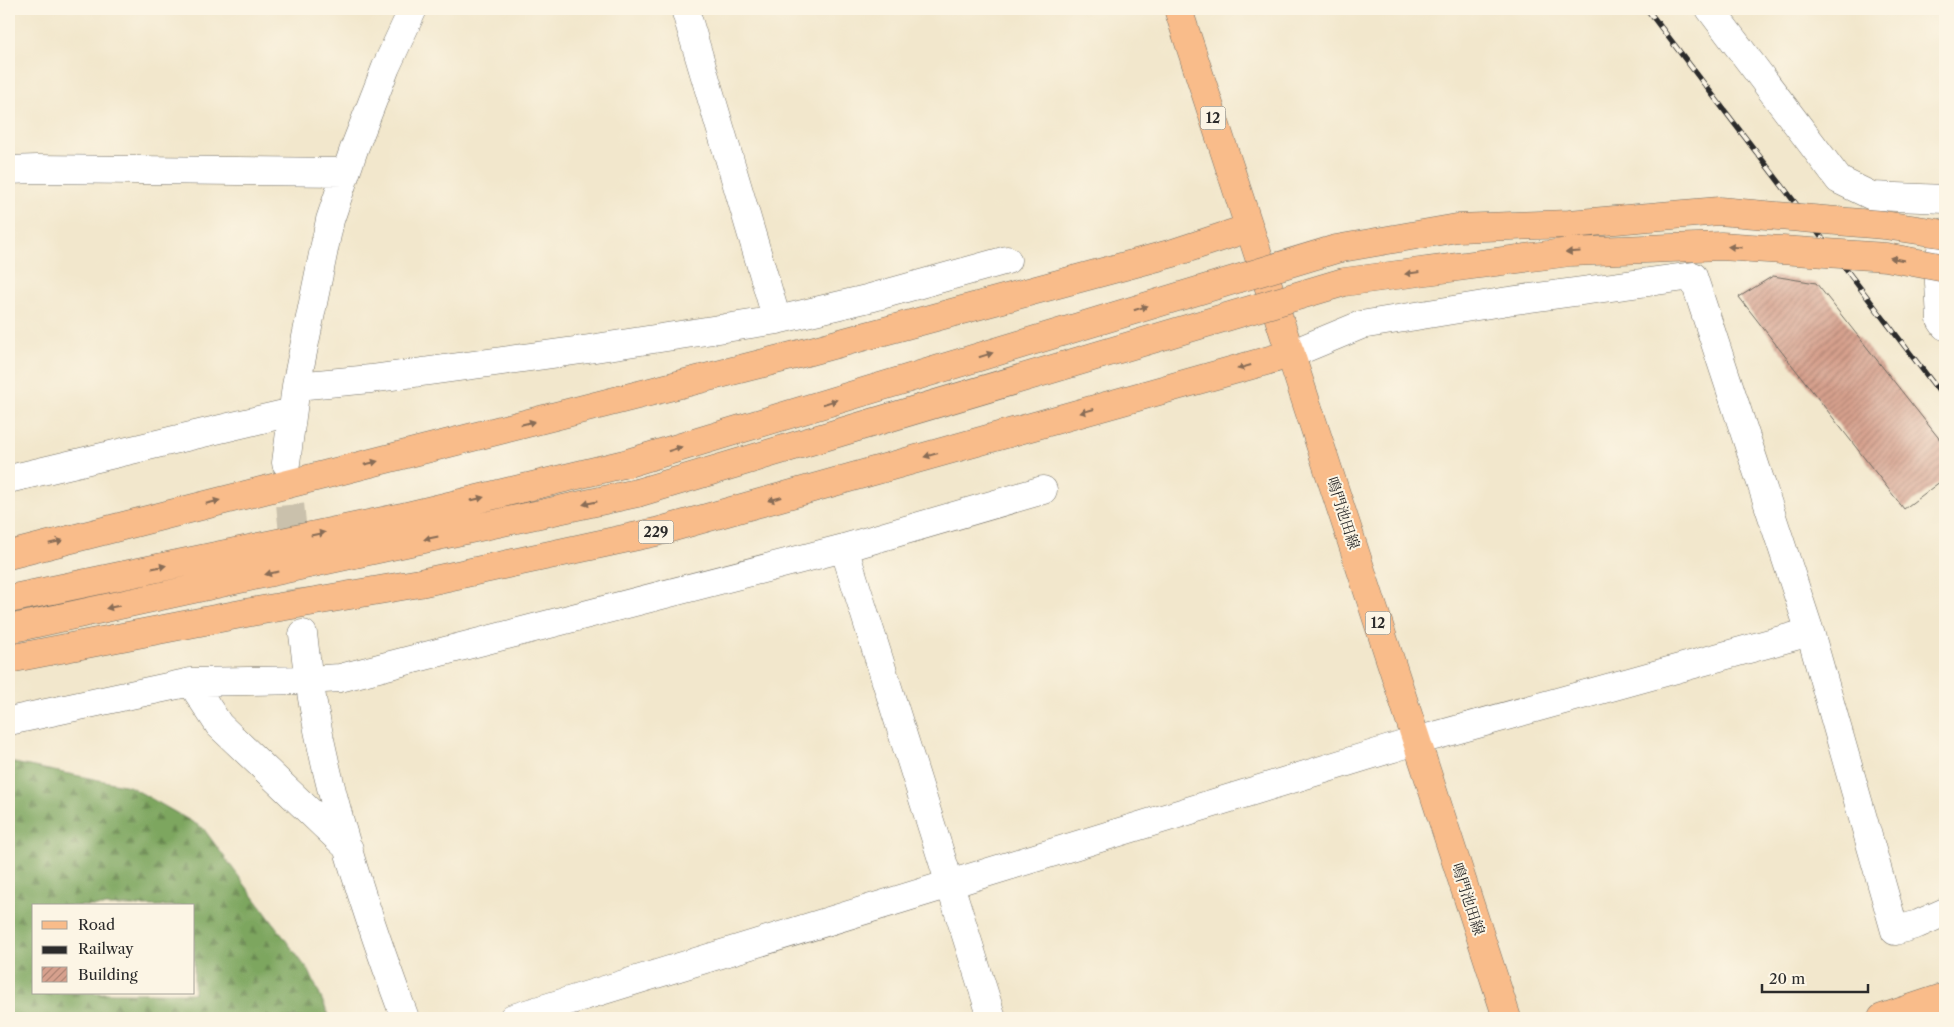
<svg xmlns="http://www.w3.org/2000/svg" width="1954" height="1027" font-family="'Libre Caslon Text','Noto Serif JP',serif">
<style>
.forest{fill:url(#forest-firs);stroke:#546845;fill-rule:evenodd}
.building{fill:url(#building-hatch)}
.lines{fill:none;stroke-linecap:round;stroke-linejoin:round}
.minor-tunnel{stroke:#cac1ac;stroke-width:28;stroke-dasharray:28 14;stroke-linecap:butt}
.minor-casing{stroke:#716d63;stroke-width:29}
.major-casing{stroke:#716d63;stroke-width:29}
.highway-casing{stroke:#716d63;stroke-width:29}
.minor{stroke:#fff;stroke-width:28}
.major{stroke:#f9bc8a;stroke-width:28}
.highway{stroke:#f9bc8a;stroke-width:28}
.rail-casing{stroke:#2b2b2b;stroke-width:5.5}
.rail{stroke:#fcf5e5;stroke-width:4;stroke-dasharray:11;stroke-linecap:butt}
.highway-bridge-casing{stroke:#716d63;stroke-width:29;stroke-linecap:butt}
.highway-bridge{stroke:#f9bc8a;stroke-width:28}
.oneway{fill:#886c56}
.labels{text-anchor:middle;stroke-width:4;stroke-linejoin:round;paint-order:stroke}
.shield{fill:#fcf5e5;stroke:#6a6863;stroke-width:1}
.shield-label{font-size:14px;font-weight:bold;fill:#2b2b2b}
.street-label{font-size:15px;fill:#2b2b2b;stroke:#fcf5e5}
</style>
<defs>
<pattern id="forest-firs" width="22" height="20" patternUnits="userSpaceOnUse" patternTransform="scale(1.25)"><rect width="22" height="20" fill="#7da65f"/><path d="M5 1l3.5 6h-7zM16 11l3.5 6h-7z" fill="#67874f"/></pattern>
<pattern id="building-hatch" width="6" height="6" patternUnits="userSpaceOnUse" patternTransform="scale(1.25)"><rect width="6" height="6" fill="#d6a08d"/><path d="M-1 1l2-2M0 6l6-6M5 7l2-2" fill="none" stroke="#ae8373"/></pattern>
</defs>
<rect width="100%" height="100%" fill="#fcf5e5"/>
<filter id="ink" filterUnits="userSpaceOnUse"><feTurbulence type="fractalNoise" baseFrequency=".02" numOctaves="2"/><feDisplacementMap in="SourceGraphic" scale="10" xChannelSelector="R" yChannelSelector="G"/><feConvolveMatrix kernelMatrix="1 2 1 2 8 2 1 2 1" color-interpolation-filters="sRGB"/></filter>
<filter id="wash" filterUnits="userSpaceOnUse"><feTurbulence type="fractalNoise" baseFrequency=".0096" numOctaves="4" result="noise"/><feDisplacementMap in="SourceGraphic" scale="20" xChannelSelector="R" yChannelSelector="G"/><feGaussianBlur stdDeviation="1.12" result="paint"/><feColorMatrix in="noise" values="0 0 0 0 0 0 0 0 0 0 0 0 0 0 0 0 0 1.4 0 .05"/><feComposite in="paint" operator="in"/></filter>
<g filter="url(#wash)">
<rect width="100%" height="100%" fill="#f2e7cc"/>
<path class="forest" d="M9 762 129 786 203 828 310 973 330 1018H9ZM34 906H194V993H34Z"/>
<g id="blocks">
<path class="building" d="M1773 276 1816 283 1945 446V478L1904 509 1739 297Z"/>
</g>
</g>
<g filter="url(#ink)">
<use href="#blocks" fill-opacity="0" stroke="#716d63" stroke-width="1"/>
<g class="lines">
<path class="minor-tunnel" d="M286 463 303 634"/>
<defs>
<path id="minor" d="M685 9 777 320
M1710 9 1839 180 1872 196 1945 199
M9 170 37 169 345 172
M1945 232 1938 264 1941 320 1945 326
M1291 354 1361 325 1508 301 1693 276 1810 632 1895 931 1918 924 1945 912
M296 386 371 379 589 349 777 320 870 298 1007 260
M286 463 296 386 330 220 354 149 386 67 413 9
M9 479 292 412
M844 548 992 1018
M303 634C317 765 359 895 405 1018
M191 682 308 680 340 678 844 548 1043 490
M9 721 191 682 219 725 349 849
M513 1018 1416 741 1810 632"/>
<path id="major" d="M1178 9 1507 1018
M1882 1018 1945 997"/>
<path id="highway" d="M9 555 807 352 1173 253 1249 228
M9 599 402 517 628 463
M9 629 637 493
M9 659 251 612 420 583 656 532 1291 354"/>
</defs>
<use href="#minor" class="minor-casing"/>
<use href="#major" class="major-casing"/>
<use href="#highway" class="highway-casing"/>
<use href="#minor" class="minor"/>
<use href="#major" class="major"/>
<use href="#highway" class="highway"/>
<defs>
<path id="rail" d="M1647 9 1945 399"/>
</defs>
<use href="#rail" class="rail-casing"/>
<use href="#rail" class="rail"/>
<defs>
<path id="highway-bridge" d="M628 463 1336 249 1457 228 1569 224 1719 211 1884 225 1945 234
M637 493 1344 282 1570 252 1721 246 1886 257 1945 268"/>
</defs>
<use href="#highway-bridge" class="highway-bridge-casing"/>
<use href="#highway-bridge" class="highway-bridge"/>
</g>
<defs><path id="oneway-solid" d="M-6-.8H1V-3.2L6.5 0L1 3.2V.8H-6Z" transform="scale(1.25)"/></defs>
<g class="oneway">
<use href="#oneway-solid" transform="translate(1735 247) rotate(-176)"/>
<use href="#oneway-solid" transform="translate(1573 252) rotate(176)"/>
<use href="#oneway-solid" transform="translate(1897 259) rotate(-169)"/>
<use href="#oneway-solid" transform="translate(1412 273) rotate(172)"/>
<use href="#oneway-solid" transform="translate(1141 308) rotate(-17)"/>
<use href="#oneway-solid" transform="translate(986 355) rotate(-17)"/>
<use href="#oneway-solid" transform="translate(1244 367) rotate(164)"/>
<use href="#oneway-solid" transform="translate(830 402) rotate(-17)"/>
<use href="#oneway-solid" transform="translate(1087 411) rotate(164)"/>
<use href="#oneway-solid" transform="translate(528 423) rotate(-14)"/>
<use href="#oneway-solid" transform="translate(675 449) rotate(-17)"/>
<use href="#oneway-solid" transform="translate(931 455) rotate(164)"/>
<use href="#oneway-solid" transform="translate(371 463) rotate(-14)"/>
<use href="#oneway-solid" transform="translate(477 499) rotate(-14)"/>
<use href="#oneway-solid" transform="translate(775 499) rotate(165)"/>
<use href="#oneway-solid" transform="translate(213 502) rotate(-14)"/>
<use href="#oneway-solid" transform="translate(590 503) rotate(168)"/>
<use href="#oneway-solid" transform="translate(318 534) rotate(-12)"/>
<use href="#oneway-solid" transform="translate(431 538) rotate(168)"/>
<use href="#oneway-solid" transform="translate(56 542) rotate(-14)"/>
<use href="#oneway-solid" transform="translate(159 567) rotate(-12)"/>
<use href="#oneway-solid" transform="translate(272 573) rotate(168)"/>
<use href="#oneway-solid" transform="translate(113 607) rotate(168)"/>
</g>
</g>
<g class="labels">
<g class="shield">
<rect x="1200.5" y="106.5" width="25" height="23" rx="4"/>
<rect x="638.5" y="520.5" width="35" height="23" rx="4"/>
<rect x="1365.5" y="611.5" width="25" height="23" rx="4"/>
</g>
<g class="shield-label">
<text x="1213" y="123">12</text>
<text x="656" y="537">229</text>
<text x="1378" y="628">12</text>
</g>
<g class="street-label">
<text transform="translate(1343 513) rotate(72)" y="5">鳴門池田線</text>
<text transform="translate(1468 899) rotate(72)" y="5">鳴門池田線</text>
</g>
</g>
<rect width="1954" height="1027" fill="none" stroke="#fcf5e5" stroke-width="30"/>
<rect x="32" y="904" width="162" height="90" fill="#fcf5e5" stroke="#a8a49b"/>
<rect x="42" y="921" width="25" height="8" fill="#f9bc8a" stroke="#a8a49b"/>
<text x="78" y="930" font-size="15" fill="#2b2b2b">Road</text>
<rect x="42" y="946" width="25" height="8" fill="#2b2b2b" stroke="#a8a49b"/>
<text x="78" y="954" font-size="15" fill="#2b2b2b">Railway</text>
<rect x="42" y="967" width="25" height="15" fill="url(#building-hatch)" stroke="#a8a49b"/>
<text x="78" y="980" font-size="15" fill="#2b2b2b">Building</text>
<path d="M1762 984v8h106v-8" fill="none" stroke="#2b2b2b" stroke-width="2.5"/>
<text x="1769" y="984" font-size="15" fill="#2b2b2b" stroke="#fcf5e5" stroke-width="4" paint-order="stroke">20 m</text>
</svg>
